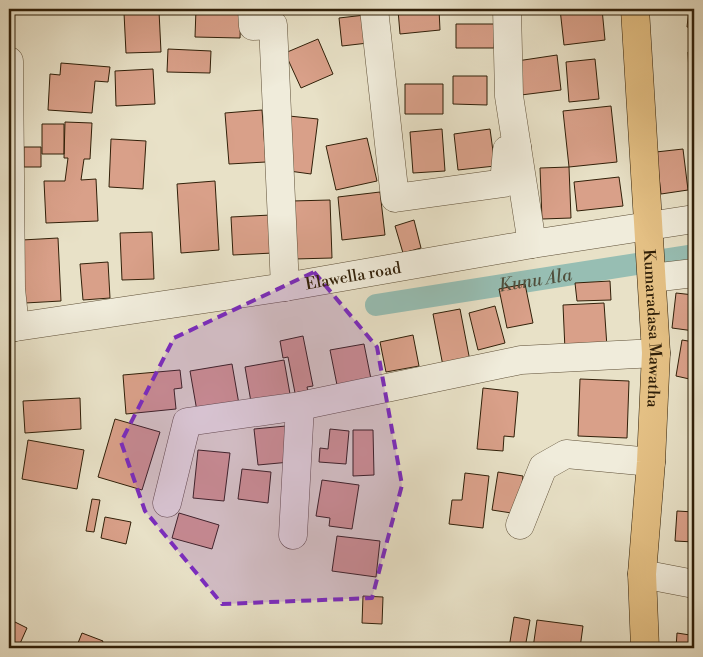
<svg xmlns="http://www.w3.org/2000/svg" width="703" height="657" font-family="'Libre Bodoni',serif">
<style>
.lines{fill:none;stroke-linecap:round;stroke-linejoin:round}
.canal{stroke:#97beb3;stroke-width:22}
.building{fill:#d9a089;stroke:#312009}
.minor-casing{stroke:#5f5038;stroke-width:29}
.major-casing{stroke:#312009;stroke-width:29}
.minor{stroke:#f0ecdb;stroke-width:28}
.major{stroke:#e4c084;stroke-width:28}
.marked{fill:#7b2cbf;fill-opacity:0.2;stroke:#7b2cbf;stroke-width:4;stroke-dasharray:10 6;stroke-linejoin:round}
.labels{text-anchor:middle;stroke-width:4.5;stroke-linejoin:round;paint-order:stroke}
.street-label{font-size:16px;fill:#312009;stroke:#f0ecdb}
.water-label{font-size:18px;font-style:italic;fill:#504f3c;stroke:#f0ecdb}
</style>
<rect width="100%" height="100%" fill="#e8e1c7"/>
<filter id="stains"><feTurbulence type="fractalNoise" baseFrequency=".004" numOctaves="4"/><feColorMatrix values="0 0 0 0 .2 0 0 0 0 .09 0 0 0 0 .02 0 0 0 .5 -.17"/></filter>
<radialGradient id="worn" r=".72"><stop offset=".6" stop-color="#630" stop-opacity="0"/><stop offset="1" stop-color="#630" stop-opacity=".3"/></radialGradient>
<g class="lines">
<path class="canal" id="s1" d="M376 305 694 255"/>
</g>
<path class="building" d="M196 9H241L240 38 195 37Z
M320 9H363L321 14Z
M407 9H439L440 30 400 34 398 10Z
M560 9H602L605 40 564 45Z
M689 9H694V28L687 27Z
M159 11 161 52 126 53 124 13Z
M365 15 368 43 342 46 339 18Z
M456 24H495L494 48H456Z
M318 39 333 74 301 88 285 53Z
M168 49 211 51 210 73 167 72Z
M694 51V95H690L688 52Z
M557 55 561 90 521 95 517 61Z
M595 59 599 99 569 102 566 62Z
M61 63 110 67 108 82 95 81 92 113 48 110 50 74 60 75Z
M153 69 155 104 116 106 115 71Z
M453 76H487V105L453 104Z
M405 84H443V114H405Z
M611 106 617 162 569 167 563 111Z
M262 110 266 162 229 164 225 113Z
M289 116 318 119 311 174 282 170Z
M65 122 92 123 90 159H84L81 180 96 179 98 221 46 223 44 181H65L68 158H64Z
M42 124H64V154H42Z
M442 129 445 171 413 173 410 132Z
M490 129 495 166 458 170 454 134Z
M367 138 377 181 336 190 326 146Z
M111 139 146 141 143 189 109 187Z
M24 147H41V167H24Z
M683 149 688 190 661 194 656 152Z
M569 167 571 218 542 219 540 168Z
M619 177 623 206 577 211 574 182Z
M215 181 219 250 181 253 177 184Z
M380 192 385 235 342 240 338 197Z
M330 200 332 258 294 259 292 201Z
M271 215 273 253 233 255 231 217Z
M414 220 421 248 403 253 395 226Z
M152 232 154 279 122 280 120 233Z
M58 238 61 301 25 303 22 240Z
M108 262 110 298 83 300 80 264Z
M610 281 611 300 577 301 575 283Z
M525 284 533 323 507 328 499 289Z
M676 293 694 295V331L672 328Z
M604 303 607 347 565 350 563 305Z
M495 306 505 343 478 350 469 313Z
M460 309 470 361 443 366 433 314Z
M413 335 419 366 386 372 380 342Z
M303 336 313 386 307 387 309 396 296 398 288 357 283 358 280 341Z
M682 340 694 342V380L676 376Z
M364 344 371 379 337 385 330 350Z
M284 360 290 394 251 402 245 367Z
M232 364 240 410 198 417 190 371Z
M180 370 182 388 174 389 176 409 126 414 123 375Z
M580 379 629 381 627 438 578 436Z
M483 388 518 392 514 437 504 436 503 451 477 449Z
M80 398 81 429 25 433 23 401Z
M115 419 160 432 142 490 98 477Z
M286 426 290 462 258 465 254 429Z
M330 429 349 431 346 464 319 462 320 448 328 449Z
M353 430H373L374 475 353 476Z
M28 440 84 450 77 489 22 479Z
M198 450 230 453 224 501 193 498Z
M242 469 271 472 268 503 238 499Z
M498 472 523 476 518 514 492 510Z
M465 473 489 476 483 528 449 524 452 500H462Z
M322 480 359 485 352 529 329 526 330 518 316 516Z
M92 499 100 500 94 532 86 531Z
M677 511 694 512V542L675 541Z
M179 513 219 525 212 549 172 538Z
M105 517 131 522 126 544 101 538Z
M337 536 380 541 376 577 332 571Z
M363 596 383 597 382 624 362 623Z
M514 617 530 620 525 648H509Z
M9 619 27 628 18 648H9Z
M537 620 583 626 580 648H533Z
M691 626 694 627V648H676L677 633 690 635Z
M82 633 103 641 100 648H76Z"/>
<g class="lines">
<defs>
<g id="minor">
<path d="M252 9 253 26 273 25 285 287"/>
<path d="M374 9 395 198 504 183 507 150 517 147"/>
<path d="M507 9 509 96 532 244"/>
<path d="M9 61 11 289 15 327"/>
<path d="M652 278 694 273"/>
<path id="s2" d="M9 328 285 287 532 244 694 219"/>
<path d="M167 503 187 422 300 406 521 360 656 353"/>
<path d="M520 525 543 467 566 454 651 462"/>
<path d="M293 535 300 406"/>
<path d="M642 574 694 584"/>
</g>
<g id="major">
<path id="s3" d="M635 9 656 353 651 462 642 574 645 648"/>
</g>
</defs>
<use href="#minor" class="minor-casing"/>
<use href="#major" class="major-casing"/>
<use href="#minor" class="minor"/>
<use href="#major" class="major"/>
</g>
<path class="marked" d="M314 272 377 347 402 485 372 598 222 604 145 511 121 442 174 338Z"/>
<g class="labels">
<g class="street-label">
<text dy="6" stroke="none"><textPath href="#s2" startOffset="348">Elawella road</textPath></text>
<text dy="6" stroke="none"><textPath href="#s3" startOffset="320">Kumaradasa Mawatha</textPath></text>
</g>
<g class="water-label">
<text dy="6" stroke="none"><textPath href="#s1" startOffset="161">Kunu Ala</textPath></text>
</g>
</g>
<rect width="703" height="657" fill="none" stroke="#e8e1c7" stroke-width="30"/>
<rect x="10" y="10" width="683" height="637" fill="none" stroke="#312009" stroke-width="2.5"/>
<rect x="15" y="15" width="673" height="627" fill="none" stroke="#312009"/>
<rect width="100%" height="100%" filter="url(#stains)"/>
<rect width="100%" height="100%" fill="url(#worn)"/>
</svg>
